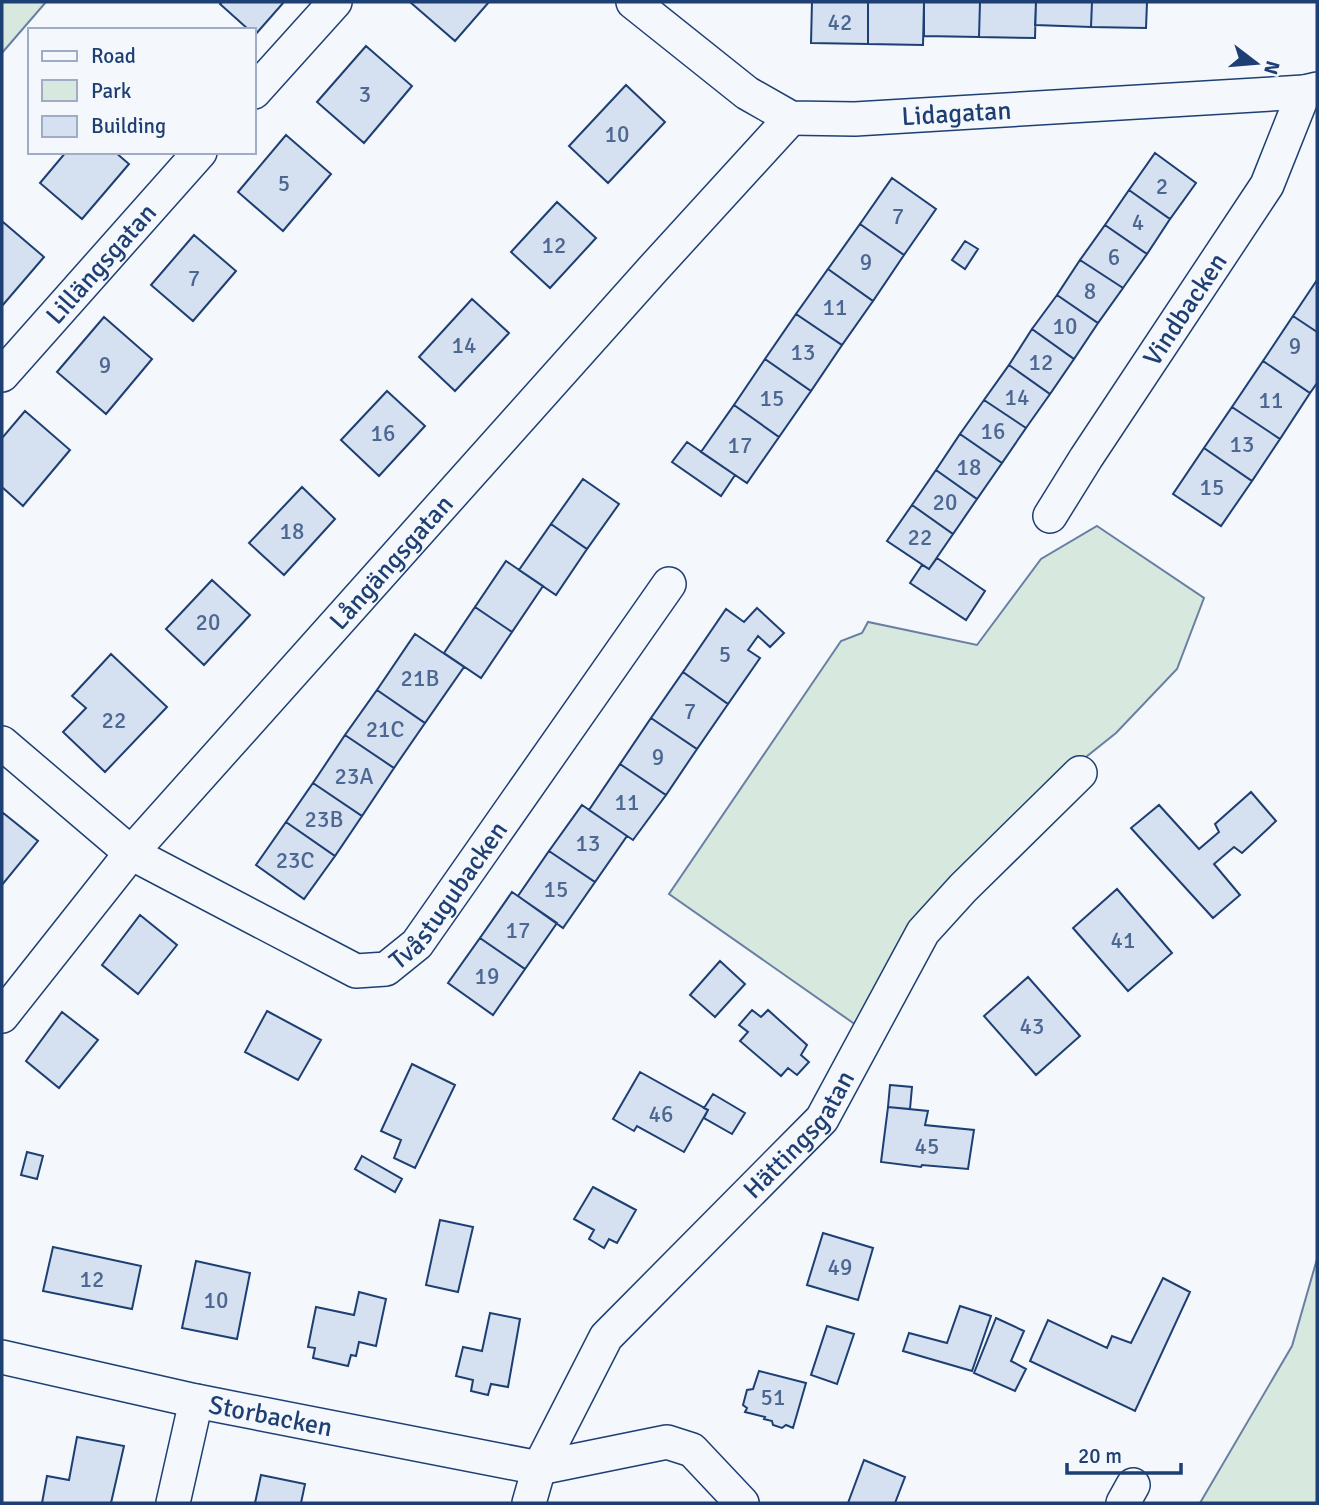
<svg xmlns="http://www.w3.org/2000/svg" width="1319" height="1505" font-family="Signika,sans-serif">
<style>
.green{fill:#d7e8df;stroke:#687fa3;stroke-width:2}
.building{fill:#d5e0f0;stroke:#1d3f73;stroke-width:2}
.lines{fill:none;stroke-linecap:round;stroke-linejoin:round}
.street-casing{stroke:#1d3f73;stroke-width:36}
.street{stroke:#f4f7fb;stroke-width:33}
.labels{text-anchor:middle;stroke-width:5;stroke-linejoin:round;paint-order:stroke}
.number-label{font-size:23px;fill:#4b6792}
.street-label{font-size:26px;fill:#1d3f73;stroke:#f4f7fb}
</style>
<rect width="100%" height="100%" fill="#f4f7fb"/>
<path class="green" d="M2 2H46L2 53Z
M1097 526 1204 598 1177 669 1116 733 1086 757 1050 803 856 1025 669 894 841 641 862 633 868 622 977 645 1041 559Z
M1317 1259V1503H1200L1292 1346Z"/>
<path class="building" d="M222 2H284L255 35 254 30H249L220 4Z
M410 2H489L455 41Z
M812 2H868V44L811 43Z
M868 2H924L923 45 868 44Z
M924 2H980L979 37 924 36Z
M980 2H1036L1035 38 979 37Z
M1036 2H1092L1091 27 1035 25Z
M1092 2H1147L1146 28 1091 27Z
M366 46 412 86 364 143 317 102Z
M626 85 665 122 608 183 569 146Z
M286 135 331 174 283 231 238 192Z
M66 152H115L129 164 82 219 40 183Z
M1155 153 1196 183 1170 219 1129 190Z
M892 178 936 209 904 255 860 224Z
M1129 190 1170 219 1147 254 1105 225Z
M557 202 596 238 550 288 511 252Z
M3 222 44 257 2 306V224Z
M860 224 904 255 873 301 828 269Z
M1105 225 1147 254 1123 288 1080 260Z
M194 235 236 271 193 321 151 285Z
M965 241 978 249 965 269 952 260Z
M1080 260 1123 288 1098 323 1057 295Z
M828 269 873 301 842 345 796 314Z
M1317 280V332L1293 316Z
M1057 295 1098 323 1074 359 1032 329Z
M472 299 509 333 455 391 419 357Z
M796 314 842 345 811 391 765 359Z
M1293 316 1317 332V383L1310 393 1263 361Z
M104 317 152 359 106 414 57 372Z
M1032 329 1074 359 1050 394 1009 365Z
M765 359 811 391 779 437 734 405Z
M1263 361 1310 393 1280 439 1232 407Z
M1009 365 1050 394 1026 428 984 400Z
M387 391 425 426 379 476 341 440Z
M984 400 1026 428 1002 463 960 434Z
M734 405 779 437 747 483 701 452Z
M1232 407 1280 439 1252 481 1204 448Z
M25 411 70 450 23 506 2 487V438Z
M960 434 1002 463 977 499 936 470Z
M687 442 735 475 721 496 672 462Z
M1204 448 1252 481 1221 526 1173 494Z
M936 470 977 499 953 534 912 505Z
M583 479 619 504 587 549 551 524Z
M302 487 335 519 284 575 249 543Z
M912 505 953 534 929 569 887 541Z
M551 524 587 549 556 595 519 570Z
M937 558 985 591 966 620 910 583 922 565 929 569Z
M506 561 543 586 512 632 475 607Z
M212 580 250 615 204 665 166 629Z
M475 607 512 632 481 678 444 653Z
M757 608 784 633 770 647 758 636 748 650 760 658 728 704 683 672 726 609 744 622Z
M415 634 464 667 425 723 377 690Z
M111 654 167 707 105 772 63 732 86 708 72 696Z
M683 672 728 704 697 749 651 718Z
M377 690 425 723 394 768 345 735Z
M651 718 697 749 666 795 620 764Z
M345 735 394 768 362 816 313 783Z
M620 764 666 795 633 840 589 810Z
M313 783 362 816 335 856 286 822Z
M1251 792 1276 821 1242 853 1234 847 1214 864 1240 895 1213 918 1131 828 1159 805 1199 849 1219 832 1215 824Z
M582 805 627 836 595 882 549 851Z
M2 812 38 841 2 885Z
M286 822 335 856 304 899 256 865Z
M549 851 595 882 563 928 518 896Z
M1117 889 1172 953 1128 991 1073 928Z
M512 892 557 923 525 969 480 938Z
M140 915 177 945 138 994 102 965Z
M480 938 525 969 493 1015 448 983Z
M720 961 745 984 715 1017 690 995Z
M1028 977 1080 1036 1036 1075 984 1016Z
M752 1010 761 1017 768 1010 807 1045 801 1055 809 1062 797 1075 788 1068 781 1076 740 1041 748 1032 739 1025Z
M267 1011 321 1040 298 1080 245 1052Z
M62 1012 98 1040 59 1088 26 1061Z
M412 1064 455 1085 415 1168 394 1158 401 1140 381 1131Z
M640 1072 708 1110 684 1152 637 1126 634 1131 613 1119Z
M890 1085 912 1087 910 1109 888 1107Z
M713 1094 745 1113 732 1134 704 1118 708 1110 704 1108Z
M888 1107 928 1111 925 1125 974 1130 968 1169 922 1165 921 1167 881 1162Z
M27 1152 43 1156 37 1179 21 1175Z
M362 1156 402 1179 395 1192 355 1169Z
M593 1187 636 1210 617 1243 609 1239 604 1248 589 1239 594 1230 574 1219Z
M440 1220 473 1227 458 1292 426 1285Z
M823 1233 873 1248 858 1300 807 1285Z
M53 1247 141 1266 132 1309 43 1291Z
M196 1261 250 1273 237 1339 182 1328Z
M1163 1278 1190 1292 1135 1411 1030 1361 1048 1320 1107 1348 1112 1336 1131 1343Z
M359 1292 386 1299 376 1346 359 1342 356 1356 351 1355 348 1366 313 1358 315 1348 308 1347 316 1307 354 1315Z
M960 1306 991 1316 972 1371 903 1351 909 1333 947 1343Z
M490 1313 520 1319 508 1387 491 1384 488 1395 471 1391 473 1380 456 1376 463 1347 482 1351Z
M996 1318 1024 1331 1011 1361 1026 1369 1015 1391 974 1373Z
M827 1326 854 1334 837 1384 811 1375Z
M759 1371 806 1383 793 1428 786 1425 782 1428 773 1425 772 1421 764 1419 765 1417 745 1412 747 1408 743 1405 747 1390 753 1389Z
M77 1437 124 1446 111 1503H42L47 1476 69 1480Z
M864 1460 905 1477 895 1503H848Z
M261 1475 305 1484 301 1503H255Z"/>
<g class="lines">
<defs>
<g id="street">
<path id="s1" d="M633 2 747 93 791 118 855 119 1304 92 1317 89"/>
<path d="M254 92 335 2"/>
<path id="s2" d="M2 375 200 152"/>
<path id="s3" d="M1050 516 1086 458 1267 185 1304 92"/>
<path id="s4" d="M2 743 131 853 356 971 386 969 417 944 669 584"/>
<path id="s5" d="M2 1016 131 853 653 269 791 118"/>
<path id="s6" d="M2 1357 196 1401 539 1468 667 1442 692 1450 742 1503"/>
<path d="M173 1503 196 1401"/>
<path id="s7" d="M529 1503 539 1468 606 1337 822 1119 923 932 963 888 1080 773"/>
<path d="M1123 1503 1133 1485"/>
</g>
</defs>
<use href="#street" class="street-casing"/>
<use href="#street" class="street"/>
</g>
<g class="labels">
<g class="number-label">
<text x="840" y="30">42</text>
<text x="365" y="102">3</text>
<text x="617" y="142">10</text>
<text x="284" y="191">5</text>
<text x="1162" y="194">2</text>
<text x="898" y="224">7</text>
<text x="1138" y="230">4</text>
<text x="554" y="253">12</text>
<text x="1114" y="265">6</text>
<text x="866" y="270">9</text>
<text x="194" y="286">7</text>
<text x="1090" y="299">8</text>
<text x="835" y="315">11</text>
<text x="1065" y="334">10</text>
<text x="464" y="353">14</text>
<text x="1295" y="354">9</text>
<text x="803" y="360">13</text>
<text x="1041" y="370">12</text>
<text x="105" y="373">9</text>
<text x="1017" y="405">14</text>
<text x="772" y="406">15</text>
<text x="1271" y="408">11</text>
<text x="993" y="439">16</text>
<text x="383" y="441">16</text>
<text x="1242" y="452">13</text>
<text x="740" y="453">17</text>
<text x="969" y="475">18</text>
<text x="1212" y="495">15</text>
<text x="945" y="510">20</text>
<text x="292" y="539">18</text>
<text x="920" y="545">22</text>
<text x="208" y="630">20</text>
<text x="725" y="662">5</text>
<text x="420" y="686">21B</text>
<text x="690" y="719">7</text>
<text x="114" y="728">22</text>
<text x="385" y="737">21C</text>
<text x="658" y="765">9</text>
<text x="354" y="784">23A</text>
<text x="627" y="810">11</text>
<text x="324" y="827">23B</text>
<text x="588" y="851">13</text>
<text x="295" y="868">23C</text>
<text x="556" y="897">15</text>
<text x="518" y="938">17</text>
<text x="1123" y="948">41</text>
<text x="487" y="984">19</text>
<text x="1032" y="1034">43</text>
<text x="661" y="1122">46</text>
<text x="927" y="1154">45</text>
<text x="840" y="1275">49</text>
<text x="92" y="1287">12</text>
<text x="216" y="1308">10</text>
<text x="773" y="1405">51</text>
</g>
<g class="street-label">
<text dy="9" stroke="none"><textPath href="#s1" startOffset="362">Lidagatan</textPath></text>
<text dy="9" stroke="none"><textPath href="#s2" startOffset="149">Lillängsgatan</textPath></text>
<text dy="9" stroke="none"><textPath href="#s3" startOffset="247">Vindbacken</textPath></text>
<text dy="9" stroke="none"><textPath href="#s5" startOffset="598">Långängsgatan</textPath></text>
<text dy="9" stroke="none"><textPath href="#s4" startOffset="551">Tvåstugubacken</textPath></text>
<text dy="9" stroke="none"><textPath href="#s7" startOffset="464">Hättingsgatan</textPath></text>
<text dy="9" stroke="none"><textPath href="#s6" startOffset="275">Storbacken</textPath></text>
</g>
</g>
<rect width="1319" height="1505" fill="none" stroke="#1d3f73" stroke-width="7"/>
<rect x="28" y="28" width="228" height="126" fill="#f4f7fb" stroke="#9eadc5" stroke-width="2"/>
<rect x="42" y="51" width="35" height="10" fill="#f4f7fb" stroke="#9eadc5" stroke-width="2"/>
<text x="91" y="63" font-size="21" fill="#1d3f73">Road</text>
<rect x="42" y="80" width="35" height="21" fill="#d7e8df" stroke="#9eadc5" stroke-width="2"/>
<text x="91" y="98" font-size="21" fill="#1d3f73">Park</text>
<rect x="42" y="116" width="35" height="21" fill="#d5e0f0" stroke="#9eadc5" stroke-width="2"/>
<text x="91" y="133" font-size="21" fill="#1d3f73">Building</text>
<g transform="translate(1256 63) rotate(106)" stroke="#f4f7fb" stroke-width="5" paint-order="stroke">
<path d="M0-5L12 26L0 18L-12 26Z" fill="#1d3f73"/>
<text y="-10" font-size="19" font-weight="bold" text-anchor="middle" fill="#1d3f73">N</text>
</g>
<path d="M1067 1463v10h114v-10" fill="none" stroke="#1d3f73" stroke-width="3.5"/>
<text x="1078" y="1463" font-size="21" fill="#1d3f73" stroke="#f4f7fb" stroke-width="5" paint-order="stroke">20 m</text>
</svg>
